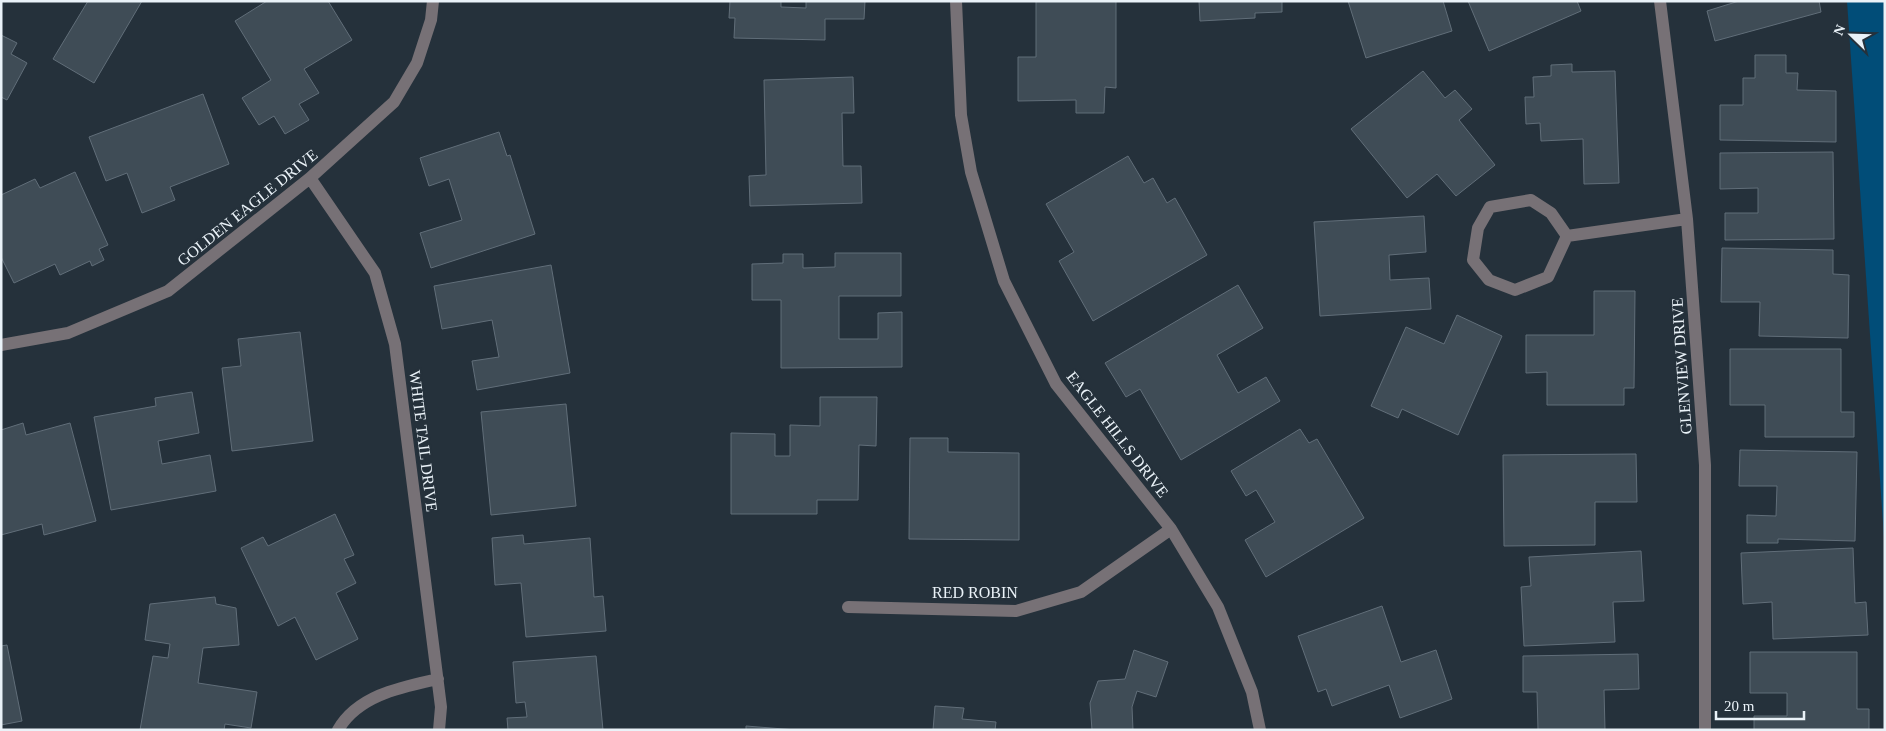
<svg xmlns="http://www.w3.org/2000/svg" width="1886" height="731" font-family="Georgia,serif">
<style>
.green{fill:#014d78}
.building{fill:#3f4c56;stroke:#616e79}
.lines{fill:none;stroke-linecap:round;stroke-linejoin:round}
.minor{stroke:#777176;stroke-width:12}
.labels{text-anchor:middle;stroke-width:4.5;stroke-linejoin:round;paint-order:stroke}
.street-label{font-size:16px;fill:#eaf2f8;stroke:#25313b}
</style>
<rect width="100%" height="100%" fill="#25313b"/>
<path class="green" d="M1847 1H1885V552Z"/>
<path class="building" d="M88 1H142L94 83 53 59Z
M267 1H328L352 40 304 69 319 93 299 104 309 120 285 134 274 116 259 125 242 98 271 80 235 21Z
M730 1H781V7L806 8V1H865L864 19H825V40L734 38 735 18H729Z
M1036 1H1116V88L1105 87 1104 113H1076V100L1018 101V57H1036Z
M1199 1H1282V12L1255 13V18L1200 21Z
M1348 1H1443L1452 31 1366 58Z
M1468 1H1577L1581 11 1489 51Z
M1739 1H1819L1821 12 1715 41 1707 11Z
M1 35 17 43 11 54 27 63 7 100 1 97Z
M1755 55H1786V73H1798L1797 90 1836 91V142L1720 140V105H1743V78H1755Z
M1572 64V72L1615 71 1619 183 1584 184 1583 139 1541 141 1540 123 1526 124 1525 97H1534L1533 77 1551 76V65Z
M1423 71 1445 98 1455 90 1472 109 1459 120 1495 165 1456 196 1437 174 1407 198 1351 129Z
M853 77 854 113H842L843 166H861L862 203 750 206 749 176 766 175 764 80Z
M203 94 229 164 170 187 175 200 142 213 127 173 106 181 89 137Z
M499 132 507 156 510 155 535 234 431 268 420 233 462 220 449 179 429 186 420 158Z
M1833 152 1834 239 1725 240V213H1758V188L1720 189V153Z
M1128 156 1144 183 1153 178 1167 203 1175 198 1207 255 1093 321 1059 261 1074 252 1046 204Z
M75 172 108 245 99 249 104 260 92 266 90 261 60 275 55 264 14 283 1 257V195L35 179 40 188Z
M1424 216 1426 252 1389 255 1390 280 1429 278 1431 309 1320 316 1314 222Z
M1722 248 1833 250V274L1849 275 1848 338 1759 336 1760 302H1721Z
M835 253H901V296H839V339H878V313L902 312V367L781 368V300H752V264L783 263V254H803V268L835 267Z
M551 265 570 373 477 390 472 361 499 357 492 320 442 329 434 286Z
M1238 285 1263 328 1217 355 1238 393 1266 377 1280 401 1181 460 1140 389 1126 397 1105 363Z
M1594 291H1635L1634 388H1624V405H1547V372L1526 373V335H1594Z
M1457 315 1502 336 1458 435 1402 409 1398 418 1371 406 1406 327 1444 344Z
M300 332 313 441 232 451 222 368 241 366 238 339Z
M1730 349H1841V412H1854V437H1765V405H1730Z
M192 392 199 433 158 441 162 464 210 455 216 491 111 510 94 417 156 406 155 398Z
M820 397H877L876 446 859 445 858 500H817V514H731V433L775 434V456H790V425L820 426Z
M566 404 576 506 491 515 481 412Z
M23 423 26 435 70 423 96 521 44 535 42 524 1 535V430Z
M1300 429 1309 443 1317 439 1364 518 1266 577 1245 540 1275 522 1256 490 1246 496 1231 471Z
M910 438H948V452L1019 453V540L909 539Z
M1740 450 1857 452 1855 541 1778 539V543H1747V515L1776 516 1777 486H1739Z
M1636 454 1637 502H1595V545L1504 546 1503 455Z
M335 514 354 555 344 559 356 583 336 593 358 639 316 660 295 617 278 626 241 548 263 537 268 546Z
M523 535 524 544 590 538 594 597 603 596 606 631 526 637 521 583 495 585 492 538Z
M1853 548 1855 603 1866 602 1868 635 1773 639 1772 602 1743 604 1741 553Z
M1641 551 1644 601 1613 602 1615 642 1524 646 1521 587 1531 586 1529 557Z
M215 597 216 604 236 608 239 645 203 648 198 683 257 692 251 728 225 724 224 730H140L153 656 168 658 170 644 145 640 150 604Z
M1382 606 1401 662 1436 650 1452 699 1400 718 1389 685 1332 706 1326 689 1318 692 1298 636Z
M7 645 22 721 1 725V646Z
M1134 650 1168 662 1156 697 1137 691 1132 707 1133 730H1092L1090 703 1098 681 1125 679Z
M1750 652H1857V709H1869V730H1754V716H1787V693H1750Z
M1638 654 1639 689 1604 690 1605 730H1538L1537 692H1523V656Z
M596 656 603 730H508L507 718 527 717 525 702 516 703 513 662Z
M935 706 964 708 962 719 996 722 995 730H933Z
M746 726 796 730H746Z"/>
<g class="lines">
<path class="minor" d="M956 1 961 115 971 172 1004 281 1056 384 1171 529 1218 607 1252 692 1260 730
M1660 1 1687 219 1705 465V730
M310 178 375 273 395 344 441 707 439 730
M1567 236 1551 213 1531 200 1490 207 1478 228 1473 260 1489 280 1515 290 1548 277 1567 236 1687 219
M1 345 68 333 168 291 310 178 394 102 417 63 431 20 433 1
M848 607 1016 611 1081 592 1171 529
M338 730C358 695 402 687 438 679"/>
</g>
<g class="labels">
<g class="street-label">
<text transform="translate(247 207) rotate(-39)" y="6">GOLDEN EAGLE DRIVE</text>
<text transform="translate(1681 366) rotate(-94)" y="6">GLENVIEW DRIVE</text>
<text transform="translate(1118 434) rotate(52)" y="6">EAGLE HILLS DRIVE</text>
<text transform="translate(424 441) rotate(83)" y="6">WHITE TAIL DRIVE</text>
<text x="975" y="598">RED ROBIN</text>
</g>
</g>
<rect width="1886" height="731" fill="none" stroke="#eaf2f8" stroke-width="5"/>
<g transform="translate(1851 35) rotate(293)" stroke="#25313b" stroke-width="4" paint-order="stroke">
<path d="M0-4L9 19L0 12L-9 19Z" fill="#eaf2f8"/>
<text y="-8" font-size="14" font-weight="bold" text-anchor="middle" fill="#eaf2f8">N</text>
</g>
<path d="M1716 711v8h88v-8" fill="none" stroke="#eaf2f8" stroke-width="2.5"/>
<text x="1724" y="711" font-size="15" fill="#eaf2f8" stroke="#25313b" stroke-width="4" paint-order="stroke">20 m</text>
</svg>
